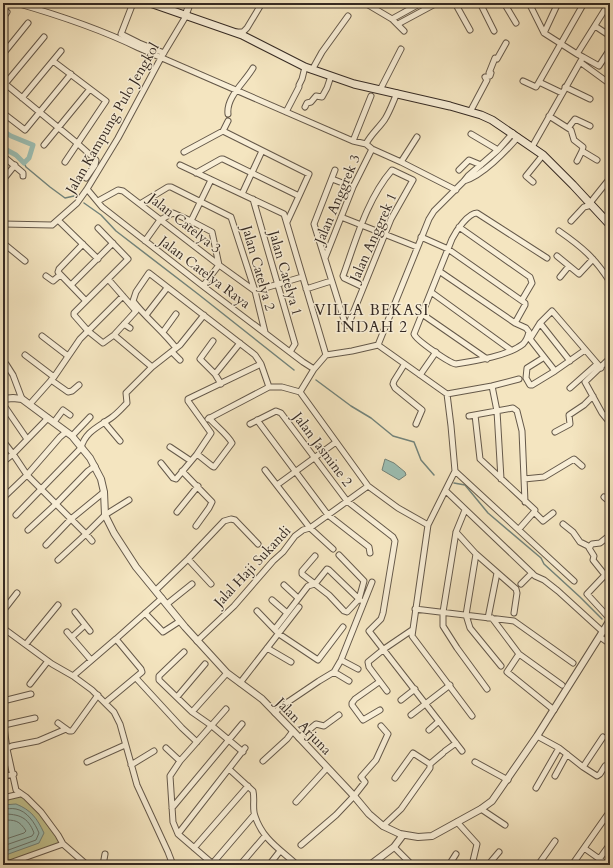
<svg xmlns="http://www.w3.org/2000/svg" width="613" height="868" font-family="Cardo,serif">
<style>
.green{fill:#c2c28e;stroke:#7c7658}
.water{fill:#9cbfb4;stroke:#73837a}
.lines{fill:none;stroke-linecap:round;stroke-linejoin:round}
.shore{stroke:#68746c;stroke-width:1}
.stream{stroke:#73837a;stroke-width:1.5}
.canal{stroke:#9cbfb4;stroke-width:5}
.minor-casing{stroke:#65594a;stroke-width:7}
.tertiary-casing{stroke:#65594a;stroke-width:8}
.secondary-casing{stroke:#352a23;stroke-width:9}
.minor{stroke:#f8eed6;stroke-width:5}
.tertiary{stroke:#f8eed6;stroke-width:6}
.secondary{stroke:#f8eed6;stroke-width:7}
.labels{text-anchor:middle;stroke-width:3;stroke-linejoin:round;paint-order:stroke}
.street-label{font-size:14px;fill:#352a23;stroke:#f8eed6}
.neighbourhood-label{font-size:15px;letter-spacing:1px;fill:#352a23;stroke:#f8eed6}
</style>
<rect width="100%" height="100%" fill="#f4e5c0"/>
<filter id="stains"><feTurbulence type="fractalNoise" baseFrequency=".005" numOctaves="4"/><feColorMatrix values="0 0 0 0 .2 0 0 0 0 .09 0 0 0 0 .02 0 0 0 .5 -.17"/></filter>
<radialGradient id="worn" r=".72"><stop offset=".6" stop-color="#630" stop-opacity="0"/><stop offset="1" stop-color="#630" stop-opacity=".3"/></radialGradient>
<path class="green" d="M20 794 41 812 63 844 3 865V798Z"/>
<path class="water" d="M385 459 394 463 405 472 406 475 399 480 382 470Z
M16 804C31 810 37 818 44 833L39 843 3 856V805Z"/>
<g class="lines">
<path class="shore" d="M3 809C7 809 12 808 16 809 27 811 35 823 39 833L36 840 3 852
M3 814C19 814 28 817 34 833L32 836 3 846
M3 820C15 820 19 820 26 831L24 833 3 840"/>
<path class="stream" d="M31 152 29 158 24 163 26 167 50 187 65 198 74 196
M84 203 101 215 116 231 198 294 294 370
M316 380 351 406 371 418 393 436 414 442 421 460 434 475
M454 483 465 485 488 513 541 558 544 564 580 597 602 619"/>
<path class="canal" d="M3 131 11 136 33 145 29 158 24 163 16 155 3 148"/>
<defs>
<path id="minor" d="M16 3C58 15 100 29 139 48L353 141 366 144 372 149 401 162 456 190
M133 3 121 34 139 43 164 53
M365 3 392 19 404 31
M455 3 470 30
M480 3 494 31
M504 3 516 23
M529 3 544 33 577 54
M72 4V3
M482 6 488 3
M3 18 7 12
M392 19 421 3
M398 24 437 3
M595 26 610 36
M237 32H243L247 28 262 3
M544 33 558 3
M3 54 28 23
M583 57 599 66 610 49
M53 61 90 89 106 101 65 162
M580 62 610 84
M312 70 322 52 348 16
M523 81 536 87 539 82
M3 82 77 143 96 160 95 165 86 178
M5 84 44 37
M565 87 590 99
M380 90 401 49
M562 93 539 82 584 3
M22 98 61 51
M305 107 307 103 311 102 316 96 322 97 327 88 331 76
M286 112 299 87V85L302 79 305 67
M470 112 487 80 485 77 490 76 491 73H489L495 58 497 59 506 43
M3 113 25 130 71 74
M228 114C226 97 245 82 253 68
M549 116 571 130 574 140 583 147 582 151 597 160
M568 128 575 119 590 126
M223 131 309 174 299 196
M471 134 498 150
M609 137H610
M353 141 371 96
M366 144C371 134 379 128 385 119 390 111 393 102 397 93
M44 145 90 89
M532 147 583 57 577 54 609 3
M184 152 223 131 228 121
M3 156 23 173V176
M577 161 582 151
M401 162 417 137
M180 165 284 214 326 355
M335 170 314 224 345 323 347 325 349 323 391 219 413 180 392 170C367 199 356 240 343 276L344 278 363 287
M459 170 469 160 481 165
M196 173 221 159H223L299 196 287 222
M332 179 353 187
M3 180 15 165
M464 181C482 176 506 151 518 137
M533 182 526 176 543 155
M87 189 102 207 203 286 303 362 314 369
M242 194 262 151
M253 199 295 344 290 352
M98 201 118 190 123 191 219 265 255 291 302 277
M590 203 610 178
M140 204 168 187H171L231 217 255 291 265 332
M341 217 417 247
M191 221 211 180
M571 221 584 207 592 205
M60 222 98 259
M3 224 52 225 77 203 87 189 118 138 162 56 186 16
M459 227 530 277 532 283 522 300
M559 231C582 247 595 258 610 282
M421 237 448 249 525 303V305L515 323
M145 241 160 220 173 213 191 221 212 232 219 265 203 286
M3 243 25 261
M83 244 59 269 58 272 86 301 74 313V315L88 331 103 343 114 335 136 311 108 279
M557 256 579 274 593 259
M325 258 353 187 372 149
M439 271 515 323 526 328 529 332C528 336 526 341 523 344 508 356 475 361 456 364 449 363 416 340 414 334L452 239C456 231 468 213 477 213L547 258
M46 276 53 281 60 275
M560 277 569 266
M71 285 113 243
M306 289 331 281
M431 292 511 350
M86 301 128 259 98 228
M422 314 487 359
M146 315 167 288
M540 323 570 361
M124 324 130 328
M163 332 176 314
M114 335 152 367
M42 336 68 356
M213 341 200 359 215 374 221 384
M378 345 447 394 451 426 455 471 428 525 398 508 368 486 300 392 314 369 326 355 352 351Z
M378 345 429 219 434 211 464 181 468 176 498 150 513 133
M176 348C163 331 146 318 133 301L136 292 149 273 255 355 261 364 269 387H282L300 392
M172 352 180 360
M25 355 54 377
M543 358 527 368 526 378 530 385H532L555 371 585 350
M610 358 585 382 602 413 610 423
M6 364 13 375 22 399
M404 365 394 381 393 384 395 388 422 410 416 424
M555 371 530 339 540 323 552 311 601 368
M215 374 240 343
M420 375 436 352
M51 380 68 392 72 391 79 385
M492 386 497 411 501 479
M570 388 597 364
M447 394 492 386 519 379
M3 404 27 439
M30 404 54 377 80 339 123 296
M475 415 480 459 535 510 534 512 519 529
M469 416 513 408 517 411 522 431 525 502
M48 418 13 454 27 475 86 534 105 515 129 500
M208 419 269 387
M257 420 328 515 369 547 370 553
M54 422 63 410 70 415
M104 422 120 441
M250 424 276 411 281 413 347 501 393 537 395 541 383 613 381 619 369 631 462 751
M555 432 570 424 569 415 584 405 593 396
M72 436 90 417
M3 441 13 454 3 462
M170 447 191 461
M197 454 212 466 214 467 232 443C228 435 216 426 209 418
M161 463 173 478 176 479 197 454 211 433 188 401V399L261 364
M265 470 310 528 333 549
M182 471 212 502 209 508 196 526
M455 471 574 581
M524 479 544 477 574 459 582 466
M277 485 336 442
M446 491 535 576 544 580 558 591 603 632
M604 497 610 502
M3 498 27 475 60 437 66 432
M465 510 456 532 443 612V626L457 648 487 689
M177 512 198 486
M534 512 543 521 553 513
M16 515 81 448C85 432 98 427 111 418 117 414 122 408 127 403L126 393 152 367 180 345 204 315
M563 524 573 532 580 542 590 547
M428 525 412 636 472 716
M28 530 56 504 88 471 95 466
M456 532 476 554 516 589 517 593 514 613
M610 535 600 543 592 544 589 548 594 556 593 560 605 575 587 594 610 619
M46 545 71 519 104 492
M476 554 466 615 470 628 501 666
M315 556 302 571V574L329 595 344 611 347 612 359 599 364 581 339 555
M188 559 211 584
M58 560 86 534 92 541
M521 584 532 573
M284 585 298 598
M156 590 188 559 224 521 231 519 235 520 258 544
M272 600 287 613
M167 604 192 584
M415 609 514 621 573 663
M3 611 17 593
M257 611 279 634 318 660 343 627
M75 612 90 631
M145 613 163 632 180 621
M488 618 497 573
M492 618 519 654 562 685
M3 628 52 664 73 676 92 690 114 712 120 724 137 785 168 852 173 865
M275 629 308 586 315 584 327 569 329 570 360 600
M67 632 91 660
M72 637 85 625
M600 637 610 644
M197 641 234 606 273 561 283 552 295 536 303 530 310 528 368 486
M26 644 58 605
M267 648 291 662
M184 652 159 676V680L192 712 212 726 243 752
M519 654 507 672 554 710
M341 660 358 669
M334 672 349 681
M73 676 116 639
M136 678 182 728 197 742
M379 682 355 699 352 703V705L363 720 380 710
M240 683 299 607
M30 684 48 661
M387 691 369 667 368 662 384 649 412 630
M177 697 205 664
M401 700 415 689
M3 701 31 694
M106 702 142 672 141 669 116 639 162 598
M192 712 227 673
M275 713 279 708 319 681 334 672 341 660 372 582
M411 715 450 685
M3 720 7 749 16 790 26 797 41 812 58 835 63 844
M58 723 69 731H72L98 695
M4 725 35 718
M429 730 439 721
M537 736 559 748 583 767 603 737
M299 738 316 724 324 726 339 715
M166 748 180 761
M3 750 12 746 38 741 66 729
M445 751 456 743
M263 761 287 739 293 731
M87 762 125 745
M475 762 508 780
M430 764 443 753
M131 765 154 751
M583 767 597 776 600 774 605 766
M229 769 253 791C255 799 252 809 255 816 263 840 280 849 297 865
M3 776 14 774
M555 776 567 754
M536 788 559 748
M3 798 20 794
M296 802 327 768
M172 808 242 724
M481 809 505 825
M457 822 477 844 472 865
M383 826 401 809 430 768V764L413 753 395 778
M178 834 173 822 170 776 180 761 226 709
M301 845 336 815 354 796 365 782 361 777 376 760 387 736 388 734 381 726
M394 847 412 865
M194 848 248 786
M584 848 608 865
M212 864 254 815
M4 865 63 844 87 865
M103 865 105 854
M214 865 178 834 245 748
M240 865 265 836
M269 865 280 851
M309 865 311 864
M439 865H442
M449 865 456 854
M488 865 499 852
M538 865 555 841
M572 865 610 811
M595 865 610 844"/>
<path id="tertiary" d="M187 16 186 14 190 3
M3 399 13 398 22 399 72 436 90 458 101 479 104 492 105 515 114 533 136 567 185 627 227 673 262 699 293 731 354 796 369 814 383 826 400 834 418 837 432 836 481 809 492 801 537 736 610 620
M370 865 394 847 403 835"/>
<path id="secondary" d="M150 3 242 35 305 67 331 76 354 84 450 106 481 115 492 120 543 155 573 185 610 225"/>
</defs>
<use href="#minor" class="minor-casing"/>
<use href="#tertiary" class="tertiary-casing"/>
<use href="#secondary" class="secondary-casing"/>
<use href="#minor" class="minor"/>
<use href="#tertiary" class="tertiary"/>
<use href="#secondary" class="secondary"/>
</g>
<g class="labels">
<g class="street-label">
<text transform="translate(112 118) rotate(-60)" y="5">Jalan Kampung Pulo Jengkol</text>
<text transform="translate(337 199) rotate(-67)" y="5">Jalan Anggrek 3</text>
<text transform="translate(185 223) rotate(38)" y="5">Jalan Catelya 3</text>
<text transform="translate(373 237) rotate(-66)" y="5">Jalan Anggrek 1</text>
<text transform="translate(259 268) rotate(74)" y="5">Jalan Catelya 2</text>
<text transform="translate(205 272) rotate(37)" y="5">Jalan Catelya Raya</text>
<text transform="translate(286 273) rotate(74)" y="5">Jalan Catelya 1</text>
<text transform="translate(323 449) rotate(53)" y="5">Jalan Jasmine 2</text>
<text transform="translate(252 566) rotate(-47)" y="5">Jalal Haji Sukandi</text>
<text transform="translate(304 726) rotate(46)" y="5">Jalan Arjuna</text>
</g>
<g class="neighbourhood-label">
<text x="372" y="315">VILLA BEKASI<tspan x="372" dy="17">INDAH 2</tspan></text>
</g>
</g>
<rect width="613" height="868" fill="none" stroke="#f4e5c0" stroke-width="16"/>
<rect x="4" y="4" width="605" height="860" fill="none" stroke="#352a23" stroke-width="2"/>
<rect x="8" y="8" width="597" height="852" fill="none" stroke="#352a23"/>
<rect width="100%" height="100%" filter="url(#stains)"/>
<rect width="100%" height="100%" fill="url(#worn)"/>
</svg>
